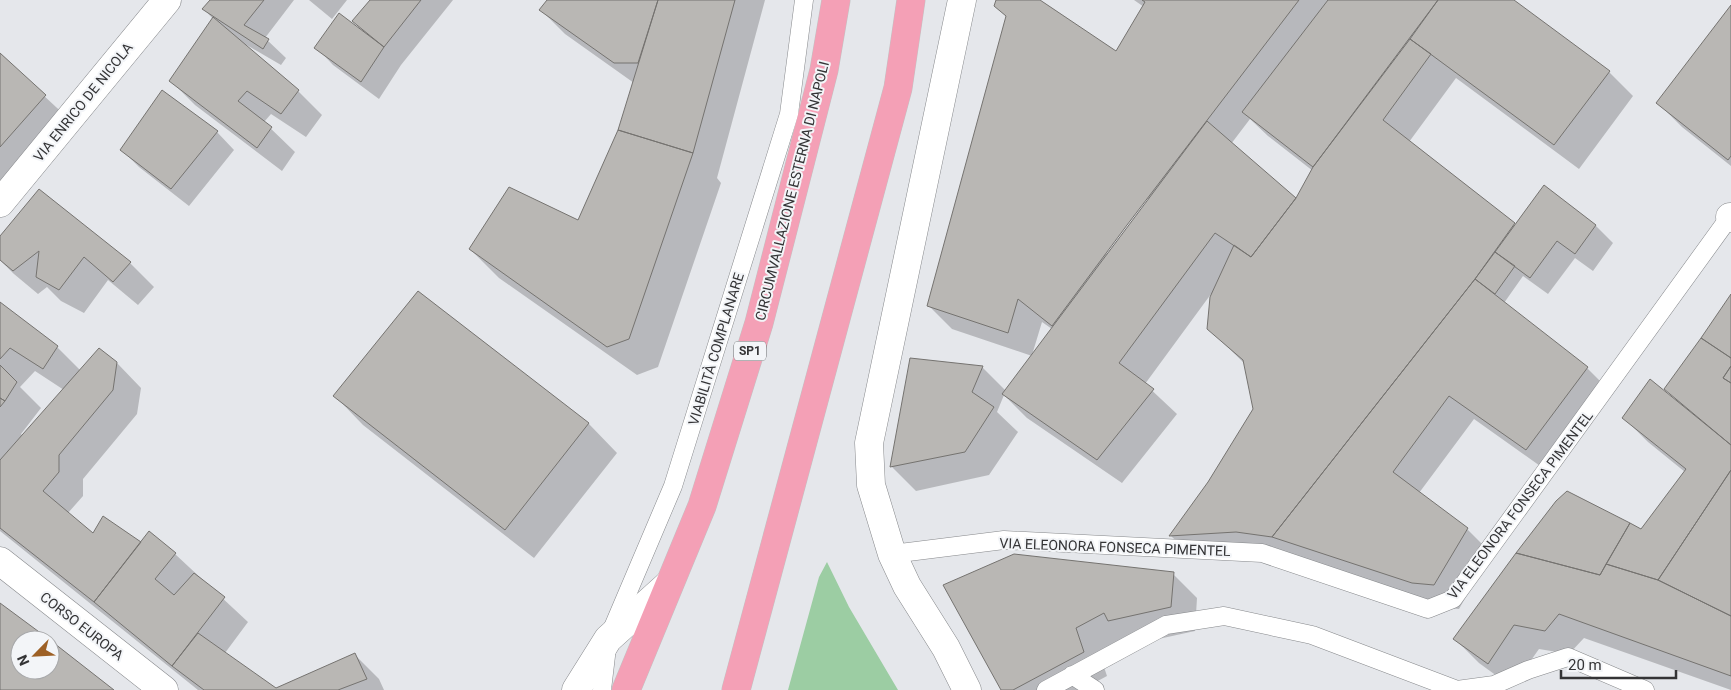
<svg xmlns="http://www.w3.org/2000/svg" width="1731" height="690" font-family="Roboto,sans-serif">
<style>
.green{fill:#9ccda3}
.shadow{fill:#0003;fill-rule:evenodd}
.building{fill:#b9b7b4;stroke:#757370}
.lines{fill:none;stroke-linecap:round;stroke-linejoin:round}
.lane-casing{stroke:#86888b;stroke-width:19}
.street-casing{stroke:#86888b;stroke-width:29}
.secondary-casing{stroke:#86888b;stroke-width:29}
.highway-casing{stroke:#c2c2c3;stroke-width:29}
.lane{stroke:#fff;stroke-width:18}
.street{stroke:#fff;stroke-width:28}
.secondary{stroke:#fff;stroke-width:28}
.highway{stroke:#f4a0b6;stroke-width:28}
.labels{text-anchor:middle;stroke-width:4;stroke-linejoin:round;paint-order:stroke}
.shield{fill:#f3f5f8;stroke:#6d6e70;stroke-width:1}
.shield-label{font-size:12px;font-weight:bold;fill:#343436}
.street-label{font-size:14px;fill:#343436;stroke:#f3f5f8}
</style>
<rect width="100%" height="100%" fill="#e5e7eb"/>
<path class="green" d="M827 562 849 607 898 690H788L819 577Z"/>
<path class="shadow" d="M212 0H294L265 38 286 58 281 65 238 40 298 91 322 115 306 137 271 114 264 122 295 152 282 171 195 105 171 81 213 19 204 9Z
M309 0H347L332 19Z
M371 0H453L401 65 379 99 333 65 316 47 365 34 354 21Z
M548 0H765L717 178 721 183 658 367 637 375 499 278 470 249 578 221 619 130 634 83 565 34 541 10Z
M998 0H1038L1117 53 1144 7 1134 0H1511L1609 72 1633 96 1579 169 1456 78 1409 142 1516 226 1544 187 1596 226 1613 243 1593 271 1575 258 1548 294 1523 276 1504 303 1587 368 1611 392 1550 473 1474 419 1419 493 1467 529 1491 553 1459 609 1437 607 1261 556 1195 559 1171 536 1209 482 1255 409 1245 364 1209 329 1211 294 1145 384 1177 414 1122 483 1027 418 1004 395 997 412 1018 432 989 475 916 491 892 467 982 367 1006 391 1032 356 952 329 928 305 1007 17 996 6ZM1250 119 1268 136 1313 171 1297 200 1231 144ZM1146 198 1149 200 1107 254 1105 252ZM1042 322 1052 329 1032 355Z
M1731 7V166L1682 127 1658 103Z
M0 55 70 120 0 198Z
M217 132 234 150 189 206 139 167 122 150Z
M0 238 130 263 154 287 138 305 108 280 84 313 61 301 47 287 38 294 14 274 0 260Z
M418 292 589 424 617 453 534 558 363 425 335 396Z
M1731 296V690L1584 638 1569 654 1539 649 1512 687 1479 663 1455 639 1642 531 1685 472 1648 442 1624 418 1676 400 1666 389Z
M0 303 57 347 81 371 117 363 141 388 137 414 83 479V496L68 513 93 535 141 543 175 554 248 622 225 653 275 689 355 655 379 679 384 690H198L0 531ZM35 371 64 390 23 436 21 434 41 408 20 387Z
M1173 574 1197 598 1195 631 1099 652 1107 676 1081 690H1002L944 585Z"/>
<path class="building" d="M210 0H264L244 25 269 39 263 49 202 9Z
M370 0H421L384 47 352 21Z
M547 0H658L638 63H614L539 10Z
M658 0H735L693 153 618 130Z
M996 0H1040L1116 51 1145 2 1142 0H1299L1127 225 1052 326 1018 299 1008 333 927 306 1006 16 994 6Z
M1328 0H1438L1313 167 1242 112Z
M1438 0H1514L1610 71 1554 145 1410 39Z
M1731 5V156L1728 160 1656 103Z
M339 13 384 47 361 82 314 48Z
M213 17 299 90 281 114 247 91 238 101 272 127 257 148 169 81Z
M1410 39 1431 54 1383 120 1515 223 1475 279 1272 537 1236 532 1169 536 1208 482 1253 409 1243 360 1207 329 1210 297 1234 245 1251 257 1296 198 1313 167Z
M0 53 46 95 0 147Z
M162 90 218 131 171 189 120 150Z
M1207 121 1296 198 1251 257 1215 233 1119 363 1154 389 1097 460 1002 394Z
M618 130 693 153 629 339 607 347 469 249 509 187 578 220Z
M1544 185 1596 225 1575 254 1557 241 1530 278 1495 252Z
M39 189 131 262 113 282 84 257 59 290 36 277 39 251 13 271 0 260V236Z
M1495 252 1515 266 1495 294 1475 279Z
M1475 279 1588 367 1526 450 1449 396 1393 472 1468 528 1434 585 1412 583 1272 537Z
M418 291 589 423 505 530 333 396Z
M1731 294V358L1701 338Z
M0 302 58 346 43 369 10 348 0 359Z
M1701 338 1731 358V366L1723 378 1731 383V445L1664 389Z
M99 348 117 362 113 390 59 455V472L43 491 93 533 103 516 141 542 94 602 0 528V460Z
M910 358 983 366 972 392 994 407 965 452 890 467Z
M0 365 17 382 5 401 0 398Z
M1731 366V383L1723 378Z
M1650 379 1731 445V470L1658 580 1606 564 1630 523 1641 529 1686 469 1622 418Z
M0 398 5 401 0 407Z
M1731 470V616L1658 580Z
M1567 491 1630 523 1600 575 1516 553 1556 501Z
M149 531 176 553 155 579 174 595 194 573 225 597 172 666 94 602Z
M1516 553 1600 575 1606 564 1658 580 1731 616V676L1559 614 1545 631 1514 625 1488 664 1453 639Z
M1014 554 1174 572 1171 607 1108 621 1104 613 1076 628 1084 652 1013 690H1001L943 585Z
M0 603 50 640H20V670H50V640L114 690H0Z
M198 633 276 688 355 653 367 679 338 690H204L172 666Z"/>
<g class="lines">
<defs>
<path id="lane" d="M892 554 1004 540 1262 553 1428 609 1453 599 1731 215
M1072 675 1095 690
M602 690 608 639 673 486 789 114 804 0
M1046 690 1166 625 1224 616 1312 635 1457 690 1494 685 1528 670 1568 657 1645 690"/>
<path id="street" d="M962 0 869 443 871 485 892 554 907 586 946 648 967 690
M0 203 167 0
M1730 217 1731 218"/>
<path id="secondary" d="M0 561 164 690
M576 690 608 639 669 584"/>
<path id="highway" d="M626 690 702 506 759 323 824 70 836 0
M736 690 898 88 911 0"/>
</defs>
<use href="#lane" class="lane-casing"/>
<use href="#street" class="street-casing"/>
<use href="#secondary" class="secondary-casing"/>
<use href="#highway" class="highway-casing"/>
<use href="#lane" class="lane"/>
<use href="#street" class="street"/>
<use href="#secondary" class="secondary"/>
<use href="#highway" class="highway"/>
</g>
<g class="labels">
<rect class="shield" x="734" y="341.5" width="32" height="19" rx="4"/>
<g class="shield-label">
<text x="750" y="355">SP1</text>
</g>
<g class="street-label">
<text transform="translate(83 102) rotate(-51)" y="5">VIA ENRICO DE NICOLA</text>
<text transform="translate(792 191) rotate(-76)" y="5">CIRCUMVALLAZIONE ESTERNA DI NAPOLI</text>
<text transform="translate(716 349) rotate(-73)" y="5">VIABILITÀ COMPLANARE</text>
<text transform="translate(1520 505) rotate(-53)" y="5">VIA ELEONORA FONSECA PIMENTEL</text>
<text transform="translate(1115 547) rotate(2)" y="5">VIA ELEONORA FONSECA PIMENTEL</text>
<text transform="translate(82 626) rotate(38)" y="5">CORSO EUROPA</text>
</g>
</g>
<g transform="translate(35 655) rotate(246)"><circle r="24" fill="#f3f5f8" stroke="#a7a8aa"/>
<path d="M0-4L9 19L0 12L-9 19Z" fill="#9d6025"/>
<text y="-8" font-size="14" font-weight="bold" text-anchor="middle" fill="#343436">N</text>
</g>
<path d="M1561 670v8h115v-8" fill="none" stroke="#343436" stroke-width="2.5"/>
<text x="1568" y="670" font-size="15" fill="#343436" stroke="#f3f5f8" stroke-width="4" paint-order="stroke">20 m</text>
</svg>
